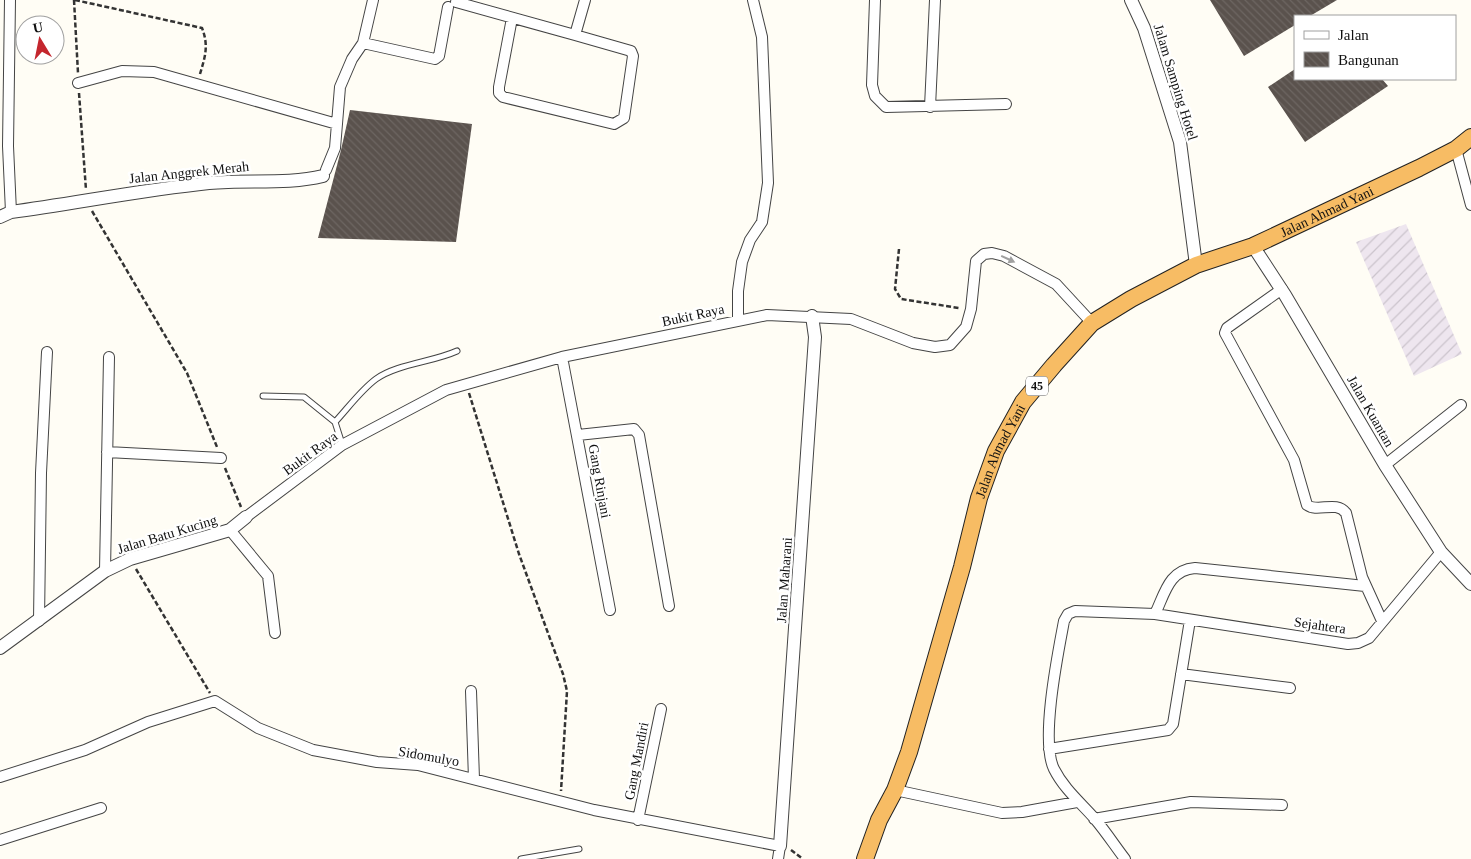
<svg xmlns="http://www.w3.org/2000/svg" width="1471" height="859" font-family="'Times New Roman',serif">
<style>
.industrial{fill:url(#industrial-furrows)}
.building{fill:url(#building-back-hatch)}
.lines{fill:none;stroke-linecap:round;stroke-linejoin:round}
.service-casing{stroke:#444;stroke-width:7}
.minor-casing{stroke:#444;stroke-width:12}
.tertiary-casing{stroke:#444;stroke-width:14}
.trunk-casing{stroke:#222;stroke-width:18}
.path{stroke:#333;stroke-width:2.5;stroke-dasharray:5 2.5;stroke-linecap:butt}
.service{stroke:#fff;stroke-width:5}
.minor{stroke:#fff;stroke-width:10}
.tertiary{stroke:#fff;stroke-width:12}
.trunk{stroke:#f7bc64;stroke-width:16}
.oneway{fill:#a0a0a0}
.labels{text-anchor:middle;stroke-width:5;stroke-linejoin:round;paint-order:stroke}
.shield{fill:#fff;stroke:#585858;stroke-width:1}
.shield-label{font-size:12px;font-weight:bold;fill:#111}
.street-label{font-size:14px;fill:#111;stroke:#fff}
</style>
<defs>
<pattern id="industrial-furrows" width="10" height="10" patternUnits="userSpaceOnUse" patternTransform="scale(1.25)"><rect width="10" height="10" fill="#eee6ef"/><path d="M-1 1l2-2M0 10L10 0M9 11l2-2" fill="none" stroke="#cbc4cc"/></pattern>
<pattern id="building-back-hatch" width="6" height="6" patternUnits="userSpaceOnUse" patternTransform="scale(1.25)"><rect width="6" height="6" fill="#5a524d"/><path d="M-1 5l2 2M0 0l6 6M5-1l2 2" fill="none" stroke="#6d6662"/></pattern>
</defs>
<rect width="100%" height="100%" fill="#fffdf5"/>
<path class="industrial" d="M1406 224 1462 354 1414 376 1356 242Z"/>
<path class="building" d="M1210 0H1337L1310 16H1295V25L1244 56Z
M1295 69V79H1382L1388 86 1305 142 1268 87Z
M350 110 472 124 456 242 318 238 341 150Z"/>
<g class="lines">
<defs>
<path id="service" d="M263 396 304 397 335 422
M342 444 335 422C348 408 361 390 376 379 397 364 433 362 457 351
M521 859 579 849"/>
<path id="minor" d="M10 0 8 146 11 212
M875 0 872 85 875 96 886 107 1006 104
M456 2 575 35
M512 18 499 87V93L503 97 614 124 624 118 633 56 631 51 575 35 585 0
M363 43 435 59 439 56 448 7
M78 83 122 71 154 72 337 124
M930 107 935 0
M1456 149 1471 205
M326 170 335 148 340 87 352 59 363 43 373 0
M1282 289 1227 328 1225 333 1294 460 1307 505C1318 513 1336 500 1346 513L1362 577 1382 621
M738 320V291L742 262 750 240 762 222 768 183 762 37 753 0
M562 357 610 610
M578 435 634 429 639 435 669 606
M107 452 221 458
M1385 465 1461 405
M246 517 342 445 446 390 562 357 767 315 851 319 913 343 935 347 950 345 966 327 971 309 976 261 984 254 992 253 1004 256 1056 284 1092 323
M230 530 268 576 275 633
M105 571 109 357
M1155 614C1165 593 1169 570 1195 568L1365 586
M39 621 41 473 47 352
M1181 674 1290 688
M471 691 474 779
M1049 749 1168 730 1173 724 1190 620
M0 777 85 750 148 722 215 701 258 728 313 750 377 762 418 765 594 810 780 846 778 859
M895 790 1002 813 1022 812 1077 802
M1094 819 1191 802 1282 805
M638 820 661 709
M0 840 101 808
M1125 859C1115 846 1106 832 1095 819 1081 803 1064 789 1054 769 1040 741 1058 653 1064 621L1068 614 1075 611 1155 614 1348 644 1358 643 1369 638 1441 552"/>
<path id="tertiary" d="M1131 0 1144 28 1180 142 1196 265
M0 217 11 212C77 203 142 190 209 183 246 179 287 185 323 176
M1253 246 1285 295 1385 465 1441 552 1471 584
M0 648 105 571 130 559 230 530 246 517
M780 846 815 337 812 316"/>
<g id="trunk">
<path id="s1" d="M865 859 879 820 895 790 909 752 962 567 979 498 996 451 1023 402 1054 365 1092 323 1131 299 1196 265 1253 246 1419 168 1456 149 1471 137"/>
</g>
</defs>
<use href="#service" class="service-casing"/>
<use href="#minor" class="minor-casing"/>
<use href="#tertiary" class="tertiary-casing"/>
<use href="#trunk" class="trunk-casing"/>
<path class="path" d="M74 0 78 73
M75 0 202 28C209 46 205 57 200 74
M79 93 86 190
M92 211 187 373 217 447
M899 249 895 289 901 299 959 308
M469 393 519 554 563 674 567 691 561 791
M225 468 241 507
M136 569 210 693
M791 850 803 859"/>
<use href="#service" class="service"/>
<use href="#minor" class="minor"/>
<use href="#tertiary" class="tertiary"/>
<use href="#trunk" class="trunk"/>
</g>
<defs><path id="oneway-solid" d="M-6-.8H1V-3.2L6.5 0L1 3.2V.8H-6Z" transform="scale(1.25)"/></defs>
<use class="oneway" href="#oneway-solid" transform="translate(1008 259) rotate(25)"/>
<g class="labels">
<rect class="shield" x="1026" y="376.5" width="22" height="19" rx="4"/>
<g class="shield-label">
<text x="1037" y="390">45</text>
</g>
<g class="street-label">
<text transform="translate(1176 82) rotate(73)" y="5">Jalam Samping Hotel</text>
<text transform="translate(189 172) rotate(-6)" y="5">Jalan Anggrek Merah</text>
<text dy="5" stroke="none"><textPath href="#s1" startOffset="851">Jalan Ahmad Yani</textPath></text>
<text transform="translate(693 315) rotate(-12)" y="5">Bukit Raya</text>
<text transform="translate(1371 411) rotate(60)" y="5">Jalan Kuantan</text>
<text dy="5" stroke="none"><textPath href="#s1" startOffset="431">Jalan Ahmad Yani</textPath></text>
<text transform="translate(310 453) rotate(-36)" y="5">Bukit Raya</text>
<text transform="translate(600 481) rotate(80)" y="5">Gang Rinjani</text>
<text transform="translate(167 534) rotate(-17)" y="5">Jalan Batu Kucing</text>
<text transform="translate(784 580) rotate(-86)" y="5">Jalan Maharani</text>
<text transform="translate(1320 625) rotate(8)" y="5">Sejahtera</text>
<text transform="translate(429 756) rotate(10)" y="5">Sidomulyo</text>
<text transform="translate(636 761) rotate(-79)" y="5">Gang Mandiri</text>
</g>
</g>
<rect x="1294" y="15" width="162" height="65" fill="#ffffff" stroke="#a0a0a0"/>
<rect x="1304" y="31" width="25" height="8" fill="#ffffff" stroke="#a0a0a0"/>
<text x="1338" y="40" font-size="15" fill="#111111">Jalan</text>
<rect x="1304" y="52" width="25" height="15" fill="url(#building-back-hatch)" stroke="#a0a0a0"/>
<text x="1338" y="65" font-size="15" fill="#111111">Bangunan</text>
<g transform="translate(40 40) rotate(350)"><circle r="24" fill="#ffffff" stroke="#a0a0a0"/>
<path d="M0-4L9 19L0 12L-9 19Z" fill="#c4262e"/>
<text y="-8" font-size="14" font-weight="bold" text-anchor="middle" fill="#111111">U</text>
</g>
</svg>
